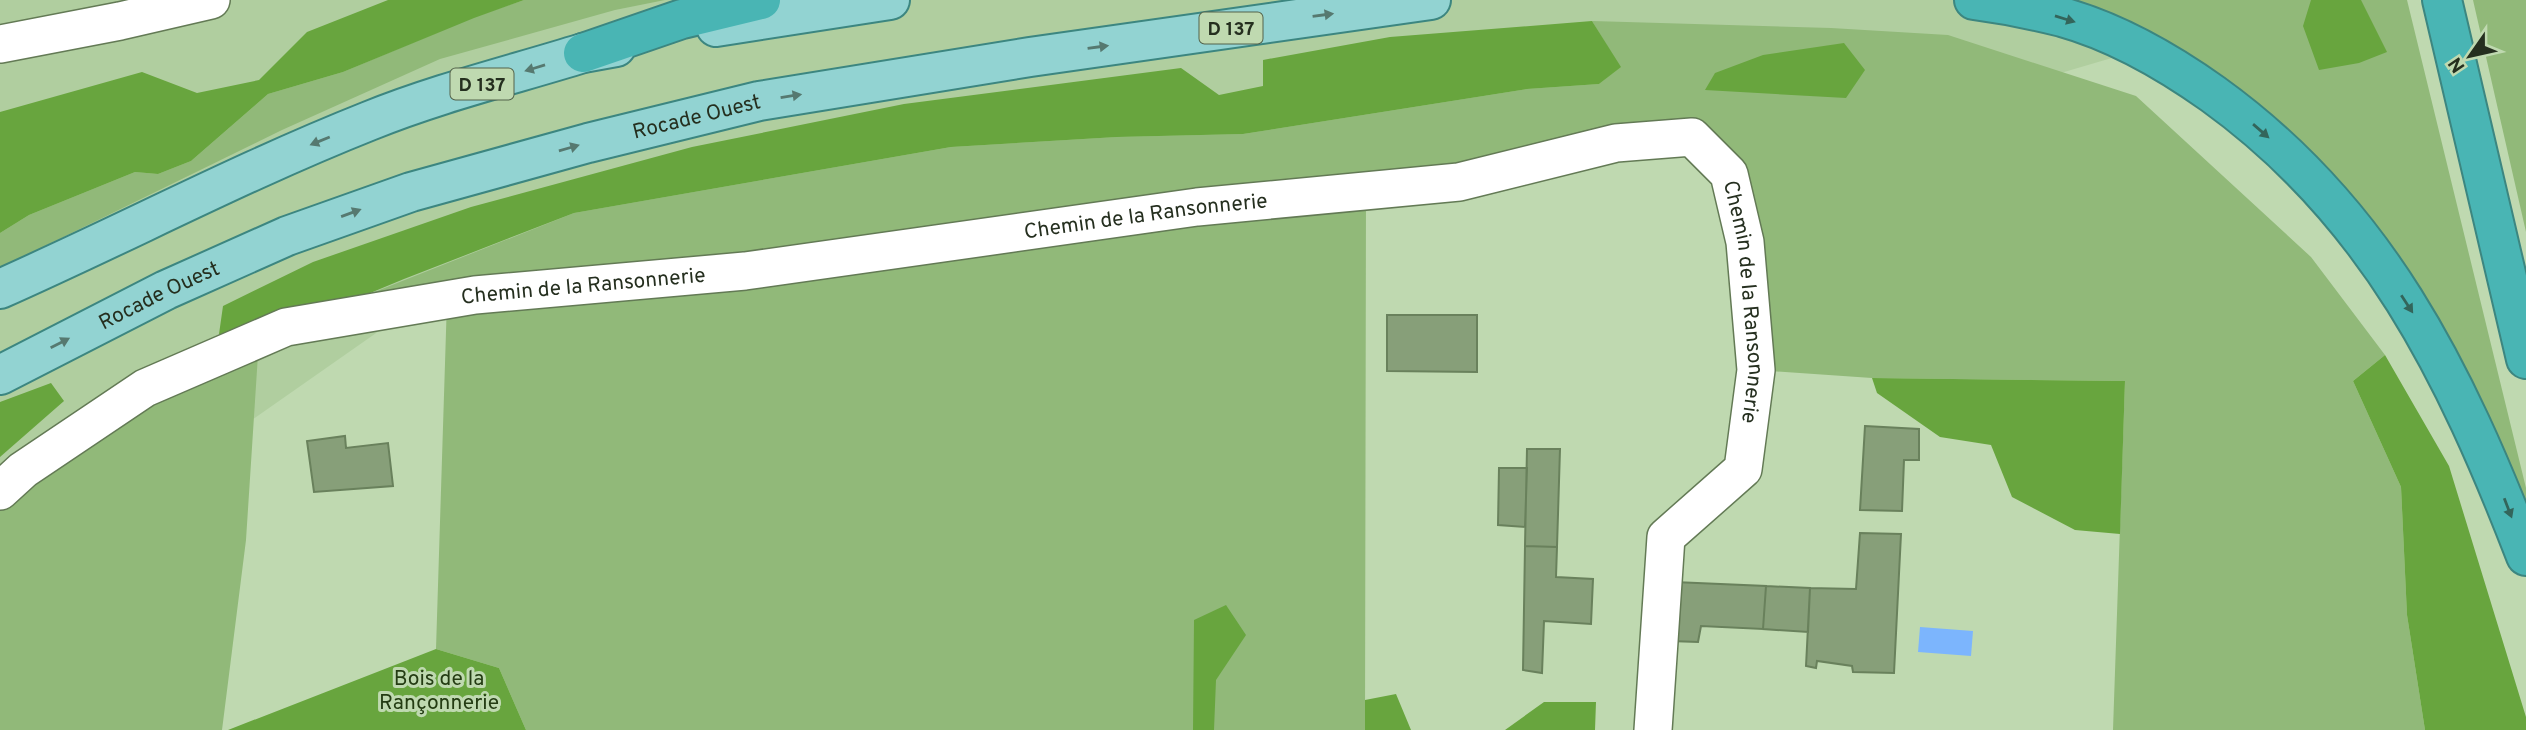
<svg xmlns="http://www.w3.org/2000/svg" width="2526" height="730" font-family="Overpass,sans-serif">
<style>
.built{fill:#b0ce9f}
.green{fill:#91b979}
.forest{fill:#68a53e}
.water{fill:#7cb5fd}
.building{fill:#879f79;stroke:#69815c;stroke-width:2}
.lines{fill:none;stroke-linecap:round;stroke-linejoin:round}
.minor-casing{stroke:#637a55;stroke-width:40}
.major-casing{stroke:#3c8680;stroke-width:42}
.highway-casing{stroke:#3c8680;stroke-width:42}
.minor{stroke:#fff;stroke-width:37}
.major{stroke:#92d3d2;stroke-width:38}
.highway{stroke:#49b5b4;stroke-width:38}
.oneway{fill:#567970}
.oneway2{fill:#33655b}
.labels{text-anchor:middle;stroke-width:6;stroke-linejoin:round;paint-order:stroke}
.shield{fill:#bfd9b0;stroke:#53624a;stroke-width:2}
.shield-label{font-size:19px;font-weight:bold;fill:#252f1f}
.street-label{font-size:21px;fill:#252f1f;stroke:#bfd9b0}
.park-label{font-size:21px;fill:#243c13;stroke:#bfd9b0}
</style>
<rect width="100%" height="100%" fill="#bfd9b0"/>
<path class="built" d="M0 0H2308L1803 149 1774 90 409 310 0 596Z"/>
<path class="green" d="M524 0H665L615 10 440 59 282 130 0 268V233L29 215 135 172 158 174 191 161 268 94 343 72 474 17Z
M2026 0H2407L2526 488V501L2519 504 2278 126Z
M2473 0H2526V232Z
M1592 21 1831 28 1948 35 2136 96 2311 257 2385 355 2353 381 2401 487 2407 615 2425 730H2113L2125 381 1872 378 1756 370 1745 242 1692 137 1366 191 1365 730H526L499 668 436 649 447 300 286 327 574 213 951 147 1117 137 1243 134 1527 89 1599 84 1620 67Z
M259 339 246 540 222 730H0V491Z"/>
<path class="forest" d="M388 0H524L474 18 343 72 268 94 191 161 158 174 135 172 29 215 0 233V112L142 72 197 93 259 80 307 32Z
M2311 0H2361L2387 52 2359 63 2319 70 2303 26Z
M1592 21 1621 67 1599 84 1527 89 1243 134 1117 137 951 147 574 213 404 279 235 349 219 334 223 306 313 262 471 207 692 147 904 104 1181 68 1219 95 1263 86V60L1390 37Z
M1844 43 1865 70 1846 98 1705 90 1715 73 1763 55Z
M2385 355 2449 466 2526 717V730H2425L2407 615 2401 487 2353 381Z
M1872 378 2125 381 2120 534 2075 530 2012 497 1991 445 1940 437 1877 393Z
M51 383 64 401 0 457V402Z
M1226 605 1246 635 1216 680 1214 730H1193L1194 620Z
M436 649 499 668 526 730H228Z
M1396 694 1411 730H1365V700Z
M1544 702H1596L1595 730H1505Z"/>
<path class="water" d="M1920 627 1973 631 1971 656 1918 652Z"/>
<path class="building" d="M1387 315H1477V372L1387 371Z
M1865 426 1919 429V460H1904L1902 511 1860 510Z
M345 436 346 448 388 443 393 486 314 492 307 441Z
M1527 449H1560L1557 547 1525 546Z
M1499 468H1527L1525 527 1498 525Z
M1860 533 1901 534 1894 673 1853 672 1852 666 1817 661 1816 668 1806 666 1810 588 1856 589Z
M1525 546 1557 547 1556 577 1593 579 1591 624 1544 621 1542 673 1523 670Z
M1674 582 1766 586 1763 629 1701 626 1698 642 1670 641Z
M1766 586 1810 588 1808 632 1763 629Z"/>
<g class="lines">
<defs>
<g id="minor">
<path d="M0 44 120 21 211 0"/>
<path id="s1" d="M0 491 23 470 145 388 286 327 475 295 745 271 1197 207 1459 182 1616 143 1692 137 1729 174 1745 242 1756 370 1743 469 1666 537 1653 730"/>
</g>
<g id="major">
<path d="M716 27 890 0"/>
<path d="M0 289C124 234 243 171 369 121 438 93 512 75 583 53L616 47"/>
<path id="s2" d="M0 375 166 290 287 236 411 192 588 143 759 101 1030 57 1431 0"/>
</g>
<path id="highway" d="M1974 0C2004 4 2034 10 2062 17 2116 32 2168 62 2213 94 2377 212 2455 372 2526 556
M2442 0 2526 359
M583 53 682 19 761 0"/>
</defs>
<use href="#minor" class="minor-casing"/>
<use href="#major" class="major-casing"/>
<use href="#highway" class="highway-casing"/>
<use href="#minor" class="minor"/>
<use href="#major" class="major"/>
<use href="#highway" class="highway"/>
</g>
<defs><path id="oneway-solid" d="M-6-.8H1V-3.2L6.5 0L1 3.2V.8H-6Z" transform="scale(1.75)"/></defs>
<g class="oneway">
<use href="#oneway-solid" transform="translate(1323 15) rotate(-8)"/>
<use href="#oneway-solid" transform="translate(1098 47) rotate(-8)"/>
<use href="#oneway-solid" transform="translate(535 68) rotate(163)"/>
<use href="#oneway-solid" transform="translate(791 96) rotate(-9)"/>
<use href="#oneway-solid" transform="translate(320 141) rotate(158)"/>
<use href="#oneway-solid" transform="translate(569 148) rotate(-16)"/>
<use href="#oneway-solid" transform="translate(351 213) rotate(-20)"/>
<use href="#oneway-solid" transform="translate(60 343) rotate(-27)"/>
</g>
<g class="oneway2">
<use href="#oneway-solid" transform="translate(2065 19) rotate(17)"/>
<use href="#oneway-solid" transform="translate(2261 131) rotate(41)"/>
<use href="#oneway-solid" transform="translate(2407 304) rotate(57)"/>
<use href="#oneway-solid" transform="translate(2508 508) rotate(69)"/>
</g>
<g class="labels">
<g class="shield">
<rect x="1199.5" y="12.5" width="63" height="31" rx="5"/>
<rect x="450.5" y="68.5" width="63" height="31" rx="5"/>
</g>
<g class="shield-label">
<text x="1231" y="35">D 137</text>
<text x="482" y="91">D 137</text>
</g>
<g class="street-label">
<text dy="7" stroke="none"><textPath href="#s2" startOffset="746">Rocade Ouest</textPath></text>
<text dy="7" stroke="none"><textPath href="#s1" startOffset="1199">Chemin de la Ransonnerie</textPath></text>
<text dy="7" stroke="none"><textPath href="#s1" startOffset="632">Chemin de la Ransonnerie</textPath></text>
<text dy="7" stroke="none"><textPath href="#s2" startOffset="178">Rocade Ouest</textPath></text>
<text dy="7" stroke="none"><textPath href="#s1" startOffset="1934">Chemin de la Ransonnerie</textPath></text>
</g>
<g class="park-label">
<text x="439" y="685">Bois de la<tspan x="439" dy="24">Rançonnerie</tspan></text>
</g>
</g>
<g transform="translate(2470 56) rotate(236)" stroke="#bfd9b0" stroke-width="5" paint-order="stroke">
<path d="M0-5L12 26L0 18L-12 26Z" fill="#252f1f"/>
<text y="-10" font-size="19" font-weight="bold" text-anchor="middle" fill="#252f1f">N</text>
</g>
</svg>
